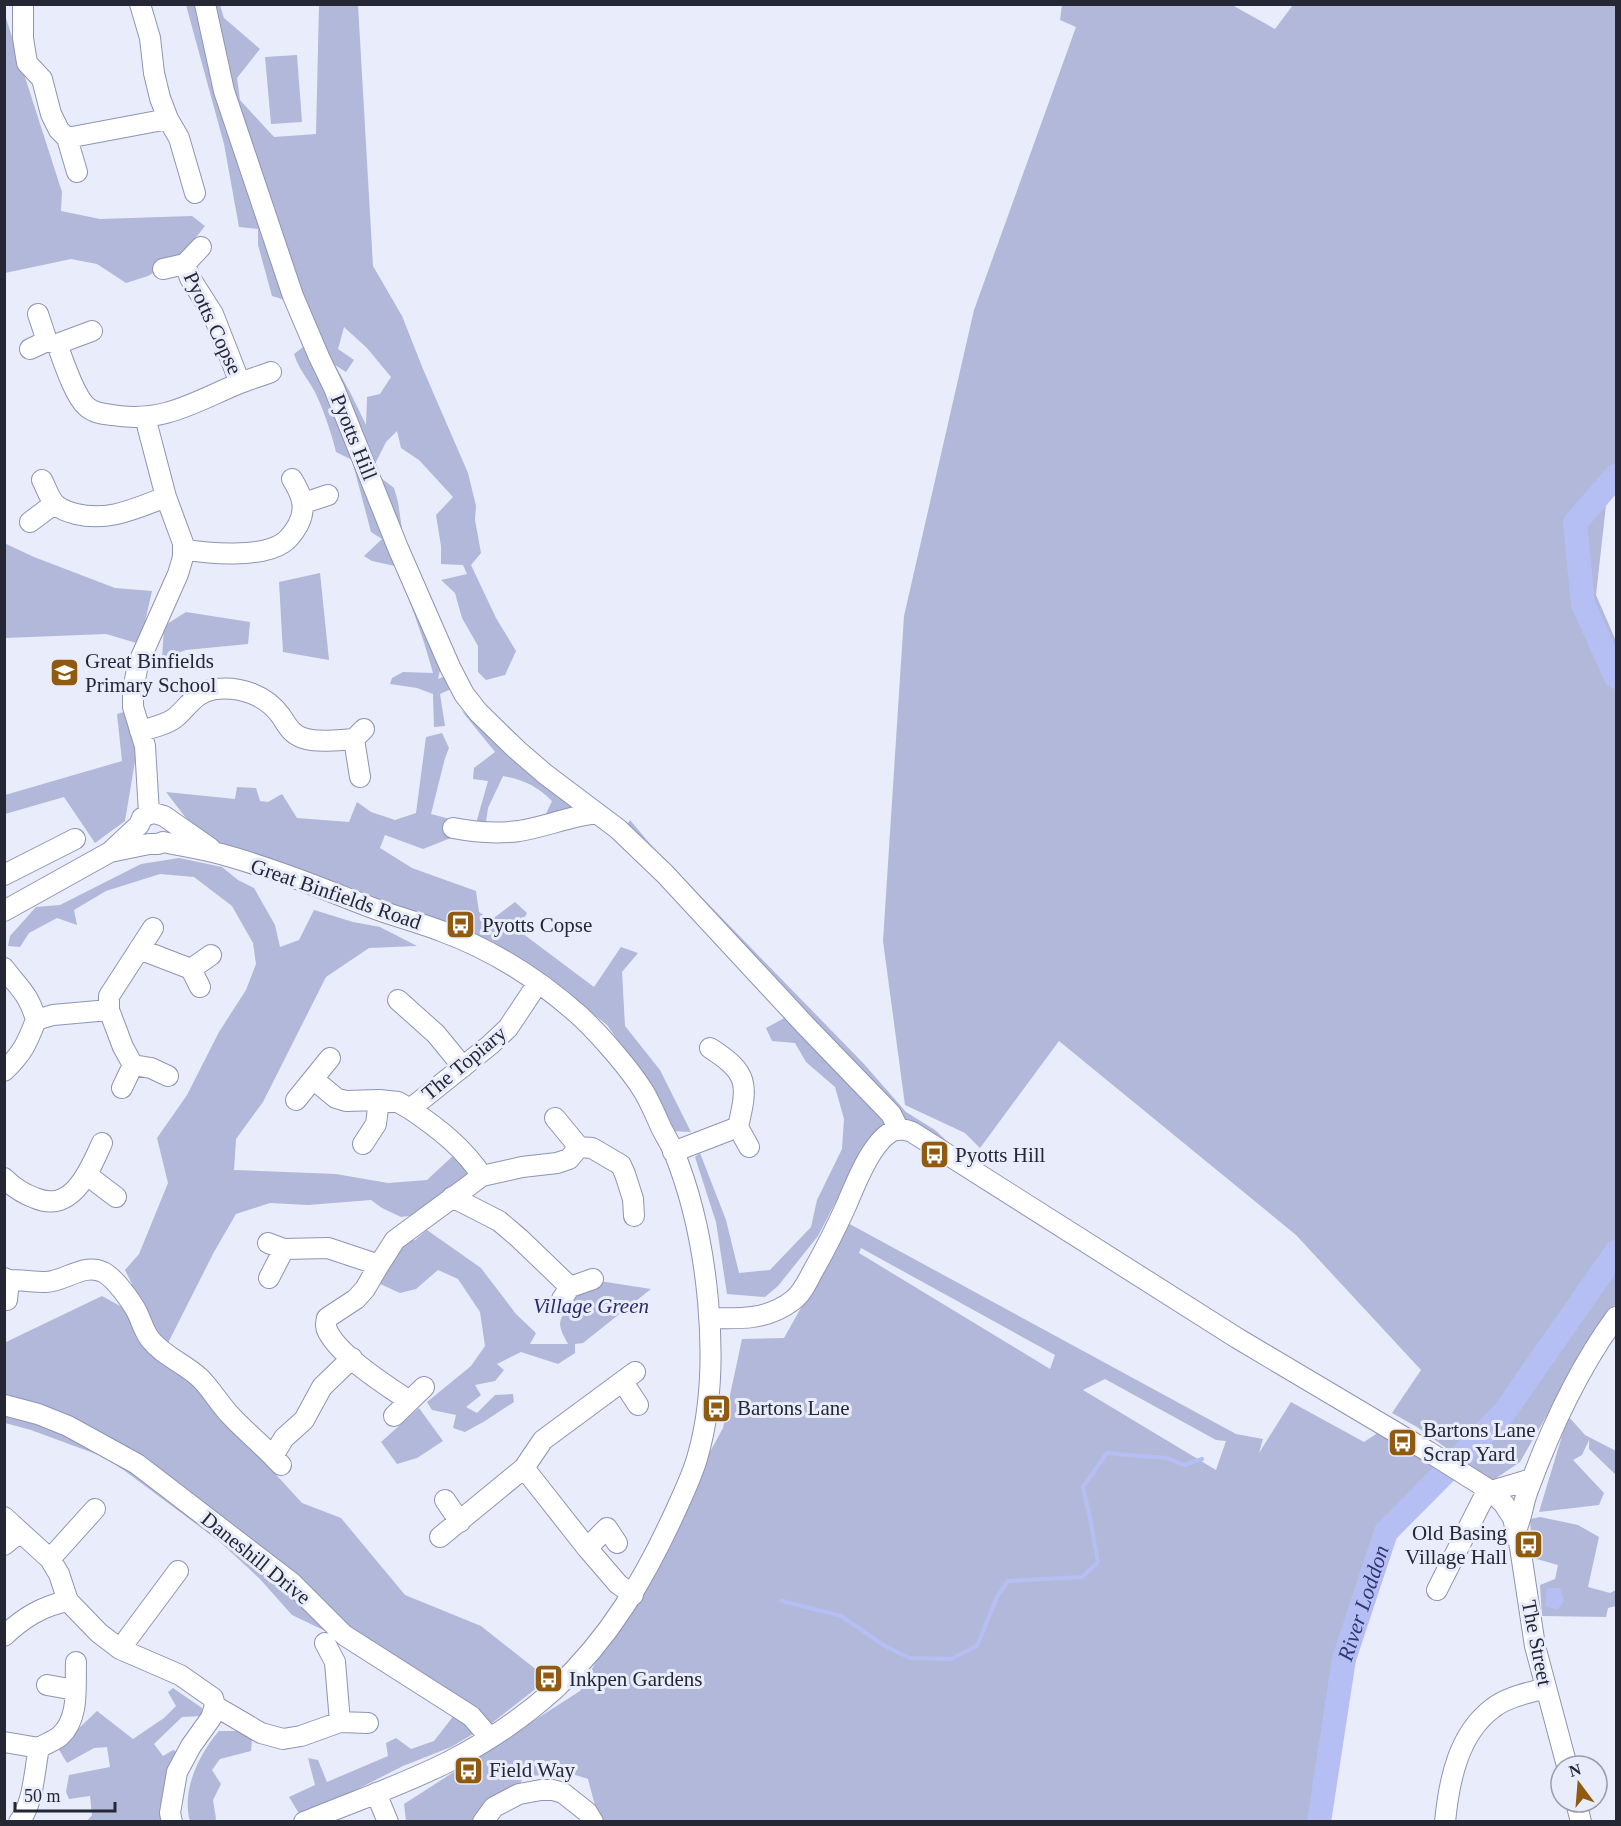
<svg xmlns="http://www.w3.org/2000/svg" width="1621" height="1826" font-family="Georgia,serif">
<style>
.green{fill:#b2b8d9;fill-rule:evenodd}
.water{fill:#b6bff4}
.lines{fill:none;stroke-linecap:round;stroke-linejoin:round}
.stream{stroke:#b6bff4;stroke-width:4}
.river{stroke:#b6bff4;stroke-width:24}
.minor-casing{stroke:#8e94b5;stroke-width:22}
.minor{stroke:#fff;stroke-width:20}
.labels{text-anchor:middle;stroke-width:6;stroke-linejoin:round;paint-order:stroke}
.street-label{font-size:21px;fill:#252735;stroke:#e9ecfa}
.poi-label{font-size:21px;fill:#252735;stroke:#e9ecfa;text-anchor:start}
.park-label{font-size:21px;font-style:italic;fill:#2a2d6b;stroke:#e9ecfa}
.water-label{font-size:22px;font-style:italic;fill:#313574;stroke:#e9ecfa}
</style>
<rect width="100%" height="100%" fill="#e9ecfa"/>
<path class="green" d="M186 5H220L224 18 260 49 237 78 240 100 274 137 316 134 319 5H358L373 266 402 316 423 369 468 473 476 506 475 520 481 553 471 565 496 618 516 651 505 675 486 680 478 672V646L462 618 455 593 441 580 467 574 463 565 441 564V546L436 515 453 497 419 460 401 448 397 431 386 442 374 466 381 478 394 488 398 502 403 536 441 666 438 679 446 676 451 689 440 694 445 726 434 727 433 694 417 688 390 684 392 678 403 672 433 673C423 636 410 601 395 566L372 561 364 556 382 539 371 532 352 460 336 452C331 432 324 411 315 392 308 379 298 368 294 354L303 347 285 300 272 296 258 245V229L239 227 224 144ZM344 327 367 348 391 377 380 394 367 397 366 425 351 394 335 365 346 372 354 360 338 349Z
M1062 5H1232L1275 29 1293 5H1616V492L1606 505 1596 595 1616 641V1303L1576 1365 1520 1462 1492 1481 1417 1427 1392 1413 1421 1370 1296 1235 1059 1041 980 1148 965 1133 905 1105 883 941 904 616 974 310 1076 27 1060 20Z
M4 12 62 192 61 211 100 219 192 216 205 226 182 255 148 276 126 283 97 264 71 259 5 273Z
M297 55 302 122 271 124 265 57Z
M4 543 34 557 115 588 152 591 140 644 106 634 5 638Z
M320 573 329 660 283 652 279 582Z
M186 612 250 622 248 644 186 650 162 659 164 626Z
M461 710 541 780 574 804 581 815 544 818 552 801C537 786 524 780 503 776L488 808 485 829 475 827 488 781 473 779 474 768 495 752Z
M127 711 136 755 125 821 95 843 64 797 5 814V795L122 761 117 714Z
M442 733 449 748 445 758 431 814 461 822 456 836 423 849 385 835 380 848 412 868 476 891 479 912 491 920 515 902 527 913 518 930 594 987 621 947 638 953 622 972 625 1026 660 1070 691 1132 671 1131 646 1080 607 1025 567 993 401 908 344 887 214 845 186 818 166 792 235 799 237 787 256 788 260 801 268 802 282 794 297 818 349 822 357 802 371 812 395 820 416 813 426 737Z
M630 820 651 845 864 1064 906 1112 935 1130 950 1144 947 1151 910 1127 860 1155 818 1236 778 1286 765 1297 727 1294 716 1222 695 1157 700 1153 726 1220 739 1273 770 1270 811 1227 817 1200 842 1149 844 1119 835 1087 806 1062 795 1043 772 1041 766 1028 788 1016 662 886 623 831Z
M179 858 222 867 238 880 254 888 275 925 280 947 299 940 314 910 353 922 380 927 417 946 369 948 326 977 263 1102 236 1139 234 1170 336 1174 388 1183 427 1180 455 1154 476 1174 417 1215 401 1217 382 1208 371 1200 308 1205 270 1203 236 1214 214 1252 169 1341 166 1360 187 1378 302 1503 341 1518 405 1595 481 1626 548 1679 492 1723 451 1747 403 1766 338 1799 300 1815 289 1797 315 1785 308 1758 318 1760 327 1782 388 1756 386 1743 396 1738 411 1749 434 1741 455 1714 344 1640 292 1615 259 1578 219 1541 125 1471 104 1457 31 1430 5 1423 4 1343 102 1296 131 1312 132 1284 125 1270 139 1254 168 1183 157 1138 187 1095 219 1032 246 990 256 964 253 943 232 906 194 877 160 874 106 891 74 910 77 925 57 918 29 933 20 947 8 946 10 936 36 907 60 905 141 864Z
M846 1222 1236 1434 1263 1439 1259 1453 1291 1402 1364 1442 1379 1432 1438 1469 1380 1530 1337 1660 1308 1821H599L588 1779 563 1771 523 1778 520 1784 475 1821H406L404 1804 580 1691 723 1428 742 1339 784 1338 829 1258ZM861 1248 1055 1355 1050 1369 859 1253ZM1105 1379 1216 1440 1226 1441 1216 1470 1083 1390Z
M427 1230 481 1268 516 1314 536 1333 530 1344H568C565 1338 560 1330 560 1324 561 1313 570 1310 562 1299L593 1280 651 1289 583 1343 575 1344V1353L558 1364 521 1352 497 1364 504 1370 495 1381 475 1385 481 1395 466 1407 477 1413 495 1395 513 1394 514 1402 485 1421 465 1432 453 1428 456 1415 432 1410 427 1402 471 1366 485 1346 480 1312 458 1279 438 1270 416 1289 400 1293 367 1278 401 1241 415 1240Z
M419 1408 443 1441 417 1458 397 1464 381 1442Z
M1568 1416 1585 1435 1616 1451V1475L1589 1449V1440L1582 1455 1573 1460 1604 1493 1599 1505 1539 1512Z
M1540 1517 1578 1525 1599 1537 1588 1587 1610 1593 1616 1590V1606L1608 1608 1606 1617 1542 1616 1540 1585 1555 1579 1558 1565 1533 1558 1530 1519Z
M173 1688 202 1708 203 1716 182 1717 154 1744 163 1756 173 1750 180 1753 168 1821H87L92 1815 90 1796 69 1799 66 1792 69 1775 110 1767 107 1747 94 1748 67 1763 58 1748 97 1711 133 1739 164 1718 176 1706 168 1692Z
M219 1731H240L252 1739 251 1751 220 1759 212 1770 221 1784 213 1800 216 1819 215 1821H190C181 1791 199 1754 219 1731Z"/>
<path class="water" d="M1547 1588H1560L1564 1601 1557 1610 1545 1606Z"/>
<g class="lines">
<path class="stream" d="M782 1601 841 1616 885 1646 910 1658 951 1659 977 1646 997 1597 1008 1581 1082 1577 1098 1562 1090 1518 1083 1487 1107 1453 1167 1458 1184 1465 1202 1459"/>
<g class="river">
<path d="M1616 476 1575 523 1583 604 1616 677"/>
<path id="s1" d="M1319 1822 1344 1659 1386 1532 1503 1414 1616 1252"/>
</g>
<defs>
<path id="minor" d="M23 4V38L27 63 42 79 51 114 59 130 67 138 77 172
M140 4 150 38 154 73 160 98 168 119 179 138 195 193
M205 4 224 91 293 296 319 357 334 388 398 548 450 667 464 694 478 712 516 749 545 774 618 829 665 874 806 1026 891 1114 899 1130
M67 138 168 119
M185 264 190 278 213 314 240 383
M163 269 185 264 201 247
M38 314 47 341
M57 344C63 360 74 395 86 406 93 413 103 414 112 415 163 424 196 401 240 383 250 379 261 376 271 372
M30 349 47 341 57 344 92 331
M145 417 166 497 183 543V557L178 574 138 664 133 690V707L145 746 149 813
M42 480C46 487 49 498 55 504 61 510 69 512 76 514 109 522 136 508 166 497
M304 503 328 495
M30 522 54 504
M183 549C209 554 261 558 283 543 289 539 294 532 298 525 307 508 302 495 292 479
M140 731C152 728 165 725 175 718 189 706 195 692 215 689 240 686 266 695 281 716 287 725 291 734 303 738 319 743 338 740 354 739L364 729
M354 739 360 777
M453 828C474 832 496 834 519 831 545 827 570 816 597 813
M110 852 149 844H158L163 842C182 846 202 849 221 854 272 868 321 888 370 907 393 916 418 922 441 931 493 950 540 980 581 1017 600 1035 630 1069 644 1092 650 1102 655 1114 660 1125 664 1134 670 1143 674 1152 708 1236 723 1367 698 1455 693 1474 684 1492 676 1510 645 1578 610 1638 555 1689 524 1717 487 1742 450 1761 403 1785 352 1802 304 1822
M4 875 75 839
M4 911 110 852 139 825 142 818 147 815 154 813 164 816 210 848
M139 949 191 969
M4 968C19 988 29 994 36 1020
M200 987 191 969 211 955
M398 1000 436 1034 463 1067
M133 1065 123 1047 109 1010V996L153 928
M4 1071C23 1053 27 1043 36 1020L53 1015 109 1010
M313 1079 336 1098 346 1101 379 1100 398 1102 410 1109
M122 1088 133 1065 151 1068 168 1076
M296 1100 330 1058
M555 1118 579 1147
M738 1127 749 1147
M363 1144 376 1124 379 1100
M673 1152 738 1127C748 1084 749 1073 710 1048
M87 1175 116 1197
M482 1176 522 1167 557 1163 569 1159 579 1147 592 1148 621 1165 625 1174 633 1199 634 1216
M4 1178C13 1187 24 1194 35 1198 73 1214 90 1169 102 1143
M452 1197 499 1221 519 1238 570 1287
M268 1243 284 1249 328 1248 379 1265
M4 1278 9 1280C21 1280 34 1282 46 1282 66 1281 83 1263 103 1272 115 1278 132 1302 138 1314 142 1323 144 1331 150 1339 163 1356 184 1363 200 1378 212 1390 220 1405 232 1417 248 1434 266 1448 281 1465
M269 1278 284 1249
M562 1299 570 1287 593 1279
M7 1300 9 1280
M709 1318C739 1319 767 1320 792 1301 802 1294 807 1282 813 1271 825 1250 836 1228 846 1206 855 1185 872 1139 895 1130 901 1128 907 1130 912 1132L1237 1338 1429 1452 1491 1491 1504 1504 1513 1518 1520 1547 1535 1646 1567 1766
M623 1382 638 1405
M409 1401C385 1384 341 1357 328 1332 325 1327 326 1323 327 1318L356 1299 365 1289 379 1265 395 1240 482 1176C464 1148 438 1128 410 1109L490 1045 508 1028 538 983
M4 1405 38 1414 68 1426 137 1464 292 1583 344 1635 471 1716 490 1738
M394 1416 424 1387
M273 1456 284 1438 304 1420 322 1387 352 1358
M524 1468 587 1548 618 1584 633 1595
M1491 1491 1532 1479
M445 1500 460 1522
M4 1517 50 1559 59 1574 68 1601
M1516 1530C1522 1517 1523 1503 1528 1490 1550 1430 1578 1369 1616 1317
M440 1537 524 1468 543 1440 635 1372
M4 1545 20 1532
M587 1548 607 1528 617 1543
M50 1559 95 1509
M1437 1590 1488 1489
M4 1636C23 1618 42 1606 68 1601L99 1633 120 1649 180 1675 213 1698 215 1706 211 1718 191 1746 177 1772 170 1813 172 1822
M325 1643 335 1662 340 1722
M120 1649 178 1571
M47 1685 75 1690
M215 1706 261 1733 283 1739 301 1736 340 1722 368 1723
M4 1742 39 1748
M376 1793 388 1822
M1576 1802 1581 1822
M19 1822C34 1803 34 1771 39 1748 45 1744 54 1741 60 1736 80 1718 75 1686 76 1662
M483 1822 494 1807 519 1794 541 1790H553L563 1793 587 1812 593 1822
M1445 1822C1449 1781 1458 1734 1493 1708 1507 1697 1528 1693 1545 1688"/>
</defs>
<use href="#minor" class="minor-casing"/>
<use href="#minor" class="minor"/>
</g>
<defs>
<symbol id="school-square" viewBox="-11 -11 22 22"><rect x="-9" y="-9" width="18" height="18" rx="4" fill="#915a11" stroke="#e9ecfa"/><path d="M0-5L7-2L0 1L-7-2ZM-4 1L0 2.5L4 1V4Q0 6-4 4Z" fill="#fff"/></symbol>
<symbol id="bus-square" viewBox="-11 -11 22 22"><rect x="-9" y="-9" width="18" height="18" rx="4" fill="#915a11" stroke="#e9ecfa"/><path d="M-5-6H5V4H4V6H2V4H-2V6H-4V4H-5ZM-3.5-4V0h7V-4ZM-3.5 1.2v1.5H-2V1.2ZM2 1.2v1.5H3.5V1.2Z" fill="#fff"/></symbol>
</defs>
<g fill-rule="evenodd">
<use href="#school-square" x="48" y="656" width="33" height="33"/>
<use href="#bus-square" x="444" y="908" width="33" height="33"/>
<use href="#bus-square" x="918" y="1138" width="33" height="33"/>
<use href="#bus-square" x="700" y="1392" width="33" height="33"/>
<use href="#bus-square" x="1386" y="1426" width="33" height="33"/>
<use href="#bus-square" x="1512" y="1528" width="33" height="33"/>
<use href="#bus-square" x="532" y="1662" width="33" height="33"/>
<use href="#bus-square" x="452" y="1754" width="33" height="33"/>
</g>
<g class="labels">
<g class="street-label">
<text transform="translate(213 323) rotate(65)" y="7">Pyotts Copse</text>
<text transform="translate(354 437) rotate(68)" y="7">Pyotts Hill</text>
<text transform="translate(336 894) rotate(19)" y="7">Great Binfields Road</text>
<text transform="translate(464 1063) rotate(-40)" y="7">The Topiary</text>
<text transform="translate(256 1558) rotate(39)" y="7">Daneshill Drive</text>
<text transform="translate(1537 1643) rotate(79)" y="7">The Street</text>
</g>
<g class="poi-label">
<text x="85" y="668">Great Binfields<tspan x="85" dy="24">Primary School</tspan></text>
<text x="482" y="932">Pyotts Copse</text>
<text x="955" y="1162">Pyotts Hill</text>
<text x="737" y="1415">Bartons Lane</text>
<text x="1423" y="1437">Bartons Lane<tspan x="1423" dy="24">Scrap Yard</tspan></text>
<text x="1507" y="1540" text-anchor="end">Old Basing<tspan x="1507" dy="24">Village Hall</tspan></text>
<text x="569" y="1686">Inkpen Gardens</text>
<text x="489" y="1777">Field Way</text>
</g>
<g class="park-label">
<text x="591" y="1313">Village Green</text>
</g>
<g class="water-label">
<text dy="8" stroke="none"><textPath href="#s1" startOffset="224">River Loddon</textPath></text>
</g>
</g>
<rect width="1621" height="1826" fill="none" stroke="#252735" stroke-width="12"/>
<g transform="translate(1579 1784) rotate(344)"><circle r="28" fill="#e9ecfa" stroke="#9b9dab" stroke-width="1.5"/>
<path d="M0-4.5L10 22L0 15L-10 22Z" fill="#915a11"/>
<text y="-9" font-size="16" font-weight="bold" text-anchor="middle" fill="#252735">N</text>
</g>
<path d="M15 1802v9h100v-9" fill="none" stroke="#252735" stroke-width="3"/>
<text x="24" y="1802" font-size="18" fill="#252735" stroke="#e9ecfa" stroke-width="4.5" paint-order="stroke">50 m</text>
</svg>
